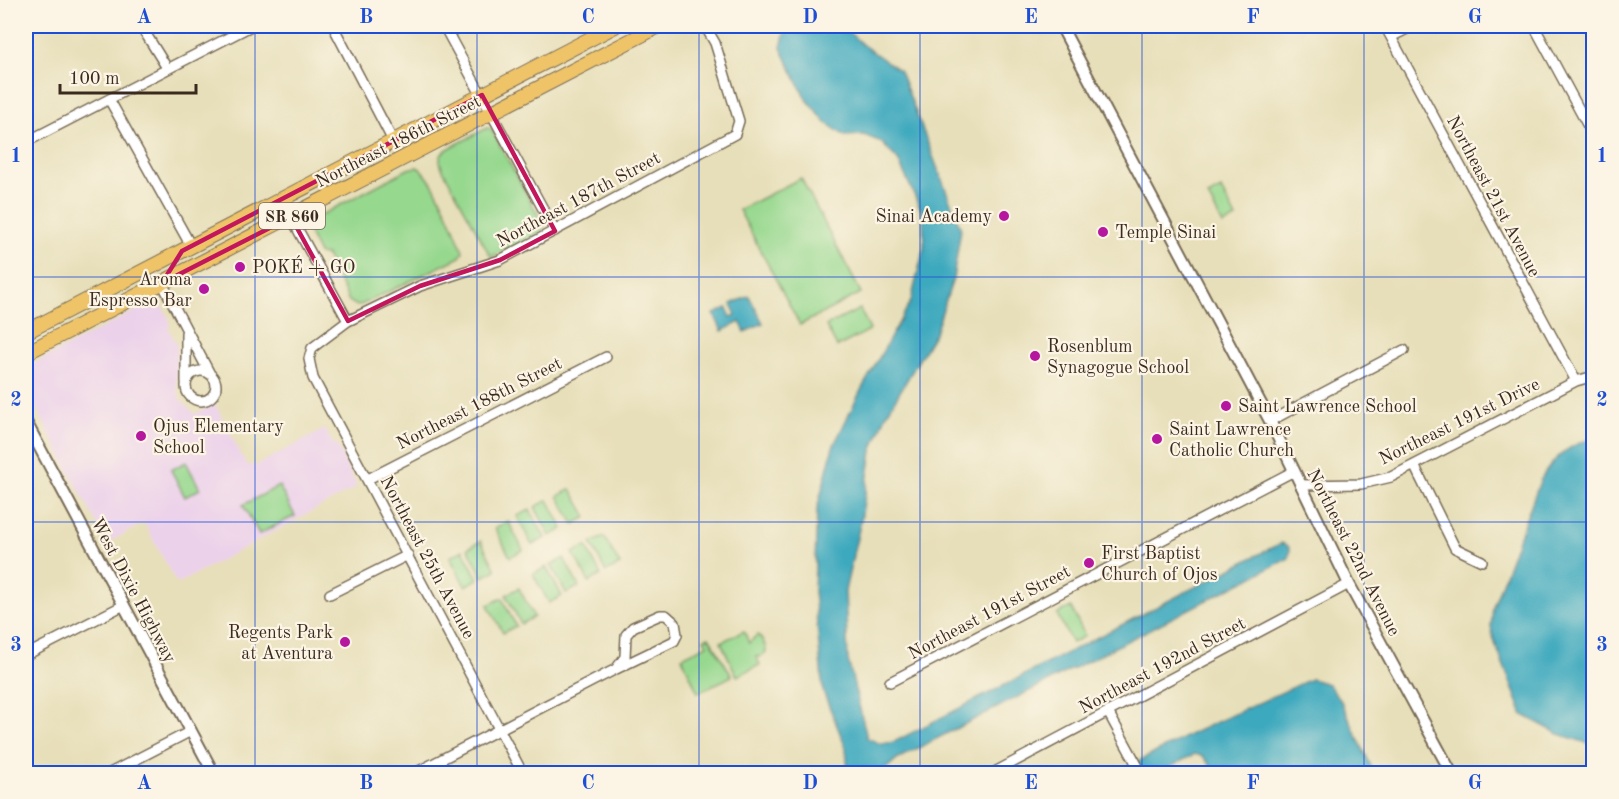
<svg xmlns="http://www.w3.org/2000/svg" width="1619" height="799" font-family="'Old Standard TT',serif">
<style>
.built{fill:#ecd1ea}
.green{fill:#97d88f;stroke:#698156;stroke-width:1.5}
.water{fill:#3ea9be;stroke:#3c6a6e;stroke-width:1.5}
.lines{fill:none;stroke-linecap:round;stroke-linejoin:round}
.minor-casing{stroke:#776954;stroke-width:12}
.tertiary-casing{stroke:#776954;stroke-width:14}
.primary-casing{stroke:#776954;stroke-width:16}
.minor{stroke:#fff;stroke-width:9}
.tertiary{stroke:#fff;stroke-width:10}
.primary{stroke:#efc469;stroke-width:14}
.marked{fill:none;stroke:#c2185b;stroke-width:4.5;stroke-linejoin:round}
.grid{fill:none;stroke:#1d4ed8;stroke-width:1.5;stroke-opacity:0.55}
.poi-dot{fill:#b5179e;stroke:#fcf5e5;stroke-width:2}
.labels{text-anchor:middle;stroke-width:4.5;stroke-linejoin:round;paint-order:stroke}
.shield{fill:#fcf5e5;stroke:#75675a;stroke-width:1.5}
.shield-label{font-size:16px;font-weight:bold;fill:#3b2a1e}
.street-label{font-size:18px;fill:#3b2a1e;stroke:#fcf5e5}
.poi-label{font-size:18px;fill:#3b2a1e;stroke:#fcf5e5;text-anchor:start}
.neatline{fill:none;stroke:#1d4ed8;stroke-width:2}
.grid-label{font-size:20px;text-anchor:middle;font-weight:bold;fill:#1d4ed8}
</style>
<rect width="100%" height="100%" fill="#fcf5e5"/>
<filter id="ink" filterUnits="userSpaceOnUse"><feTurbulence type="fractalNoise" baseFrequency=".0167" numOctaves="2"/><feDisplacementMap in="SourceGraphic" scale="12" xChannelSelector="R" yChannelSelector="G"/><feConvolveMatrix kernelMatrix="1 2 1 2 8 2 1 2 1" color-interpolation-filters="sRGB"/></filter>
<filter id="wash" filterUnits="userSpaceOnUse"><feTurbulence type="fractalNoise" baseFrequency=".008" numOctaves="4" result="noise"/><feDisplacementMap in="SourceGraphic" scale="24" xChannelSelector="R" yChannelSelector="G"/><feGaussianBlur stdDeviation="1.35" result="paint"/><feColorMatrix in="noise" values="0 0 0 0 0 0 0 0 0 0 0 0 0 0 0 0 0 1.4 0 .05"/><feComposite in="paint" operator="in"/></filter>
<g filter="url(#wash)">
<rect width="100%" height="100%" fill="#e7dfb9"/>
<path class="built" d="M150 303 161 305 170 320 169 330 177 345 176 385 180 399 195 414 215 404 246 464 255 466 325 429 333 444 336 443 357 487 177 584 144 523 107 543 26 389V368Z"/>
<path class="green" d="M487 128 491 129 543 224V232L491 257 443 170C439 161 438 156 446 150Z
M417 167C435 177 455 231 463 251L460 257 363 304 357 306 349 301 326 255 319 254 305 225 306 223 408 169Z
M801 178 861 293 800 325 739 210Z
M1221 189 1236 218 1223 225 1208 196Z
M860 309 870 330 837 347 826 326Z
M186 462 200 489 185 497 171 470Z
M279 486 295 516 259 534 243 505Z
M571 489 587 517 574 524 558 496Z
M548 500 563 529 550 536 535 507Z
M530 510 545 538 532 545 517 516Z
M508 521 523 550 510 557 495 528Z
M604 537 620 565 606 572 591 543Z
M481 541 496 570 483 577 468 548Z
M586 546 601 575 589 582 573 553Z
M463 550 478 579 465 586 450 557Z
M564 558 579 587 566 593 551 565Z
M546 567 562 596 549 603 533 574Z
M519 588 534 617 521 624 506 595Z
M502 598 516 626 503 633 488 605Z
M1071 607 1085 636 1072 643 1057 614Z
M744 631 749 643 757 635C763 638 766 646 766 652L760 657 756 656 760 665 737 676 721 642Z
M709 637 732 676 698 693 682 657 707 645 704 639Z"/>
<path class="water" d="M786 26H842L863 45 900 71 961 229 953 279 935 333 886 415 872 451 861 520 845 591 848 660 867 738 881 744 894 742 1271 548 1282 543 1288 546 1290 550 1289 558 897 759 881 773H848L846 748 823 691 814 591 817 509 833 447 861 390 911 301 924 247 923 214 898 160 881 142 864 135 845 136 825 122 805 97 781 48Z
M749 296 763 323 745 332 740 322 722 331 714 314 727 308 731 317 736 315 731 304Z
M1593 439H1594L1593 745 1559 734 1523 715 1493 638 1491 627 1493 607 1540 481C1552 459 1569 444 1593 439Z
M1311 679 1328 684 1341 701 1374 773H1215L1204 757 1195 754 1158 773 1114 774 1195 732Z"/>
</g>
<g filter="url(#ink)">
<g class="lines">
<defs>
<path id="minor" d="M141 26 167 68
M333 26 393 141
M444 26 555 231
M1385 26 1576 381
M1534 26 1594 137
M1391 37 1413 26
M109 99 191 246
M26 142 251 26
M291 217 348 321
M162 283 210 374
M186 333V382
M186 386a15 15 0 1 1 30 0a15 15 0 1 1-30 0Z
M1270 421 1404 350
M1414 465 1455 548 1482 561
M368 479 606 357
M1300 485 1361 484 1391 477 1576 381 1594 376
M330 594 408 555
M26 655 124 605
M890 682 1294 471
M1108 712 1142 774
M108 774 191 731
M413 774 616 669 674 641 677 635 675 623 666 615H660L633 627 626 635 625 657 616 669
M523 774 313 378 309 359 312 348 348 321 420 286 500 260 735 134 739 121 715 43 705 26
M991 774 1349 584"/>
<path id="tertiary" d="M1061 26 1270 421 1349 584 1452 774
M26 422 214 774"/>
<path id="primary" d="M26 332 615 26
M26 353 659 26"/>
</defs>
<use href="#minor" class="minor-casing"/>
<use href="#tertiary" class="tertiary-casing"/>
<use href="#primary" class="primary-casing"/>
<use href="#minor" class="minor"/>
<use href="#tertiary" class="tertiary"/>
<use href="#primary" class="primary"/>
</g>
</g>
<path class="marked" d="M482 95 555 231 500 260 420 286 348 321 291 217 162 283 182 251Z"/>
<path class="grid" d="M255 26V774M477 26V774M699 26V774M920 26V774M1142 26V774M1364 26V774M26 277H1594M26 522H1594"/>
<g class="poi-dot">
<circle cx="1004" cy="216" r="6"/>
<circle cx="1103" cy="232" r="6"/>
<circle cx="240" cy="267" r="6"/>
<circle cx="204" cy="289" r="6"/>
<circle cx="1035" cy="356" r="6"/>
<circle cx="1226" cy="406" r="6"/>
<circle cx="141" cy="436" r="6"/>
<circle cx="1157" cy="439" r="6"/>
<circle cx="1089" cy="563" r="6"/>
<circle cx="345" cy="642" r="6"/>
</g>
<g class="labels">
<rect class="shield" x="259" y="203" width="66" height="26" rx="4.5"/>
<g class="shield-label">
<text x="292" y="222">SR 860</text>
</g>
<g class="street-label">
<text transform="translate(398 141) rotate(-27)" y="6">Northeast 186th Street</text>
<text transform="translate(1494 196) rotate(62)" y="6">Northeast 21st Avenue</text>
<text transform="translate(578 199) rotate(-28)" y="6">Northeast 187th Street</text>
<text transform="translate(479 403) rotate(-27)" y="6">Northeast 188th Street</text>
<text transform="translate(1459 421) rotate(-26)" y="6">Northeast 191st Drive</text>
<text transform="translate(1354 552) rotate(63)" y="6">Northeast 22nd Avenue</text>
<text transform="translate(428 557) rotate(62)" y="6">Northeast 25th Avenue</text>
<text transform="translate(134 590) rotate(62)" y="6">West Dixie Highway</text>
<text transform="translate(989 612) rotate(-28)" y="6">Northeast 191st Street</text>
<text transform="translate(1162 665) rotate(-28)" y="6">Northeast 192nd Street</text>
</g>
<g class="poi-label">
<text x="992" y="222" text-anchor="end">Sinai Academy</text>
<text x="1115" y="238">Temple Sinai</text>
<text x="252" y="273">POKÉ + GO</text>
<text x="192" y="285" text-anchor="end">Aroma<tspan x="192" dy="21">Espresso Bar</tspan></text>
<text x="1047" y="352">Rosenblum<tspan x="1047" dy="21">Synagogue School</tspan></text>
<text x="1238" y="412">Saint Lawrence School</text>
<text x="153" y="432">Ojus Elementary<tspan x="153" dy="21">School</tspan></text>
<text x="1169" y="435">Saint Lawrence<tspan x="1169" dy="21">Catholic Church</tspan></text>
<text x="1101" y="559">First Baptist<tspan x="1101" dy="21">Church of Ojos</tspan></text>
<text x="333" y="638" text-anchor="end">Regents Park<tspan x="333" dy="21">at Aventura</tspan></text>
</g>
</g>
<rect width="1619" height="799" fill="none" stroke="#fcf5e5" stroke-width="66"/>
<path d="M60 84v9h136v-9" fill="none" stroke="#3b2a1e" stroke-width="3"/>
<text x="69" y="84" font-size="18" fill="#3b2a1e" stroke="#fcf5e5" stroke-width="4.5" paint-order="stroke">100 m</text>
<rect x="33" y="33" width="1553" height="733" class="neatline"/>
<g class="grid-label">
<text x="144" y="23">A</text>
<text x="366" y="23">B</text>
<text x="588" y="23">C</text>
<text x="810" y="23">D</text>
<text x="1031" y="23">E</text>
<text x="1253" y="23">F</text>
<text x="1475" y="23">G</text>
<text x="16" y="162">1</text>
<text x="1602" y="162">1</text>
<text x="16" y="406">2</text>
<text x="1602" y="406">2</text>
<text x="16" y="651">3</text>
<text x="1602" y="651">3</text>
<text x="144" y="789">A</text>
<text x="366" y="789">B</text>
<text x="588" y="789">C</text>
<text x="810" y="789">D</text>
<text x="1031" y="789">E</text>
<text x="1253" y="789">F</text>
<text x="1475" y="789">G</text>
</g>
</svg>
